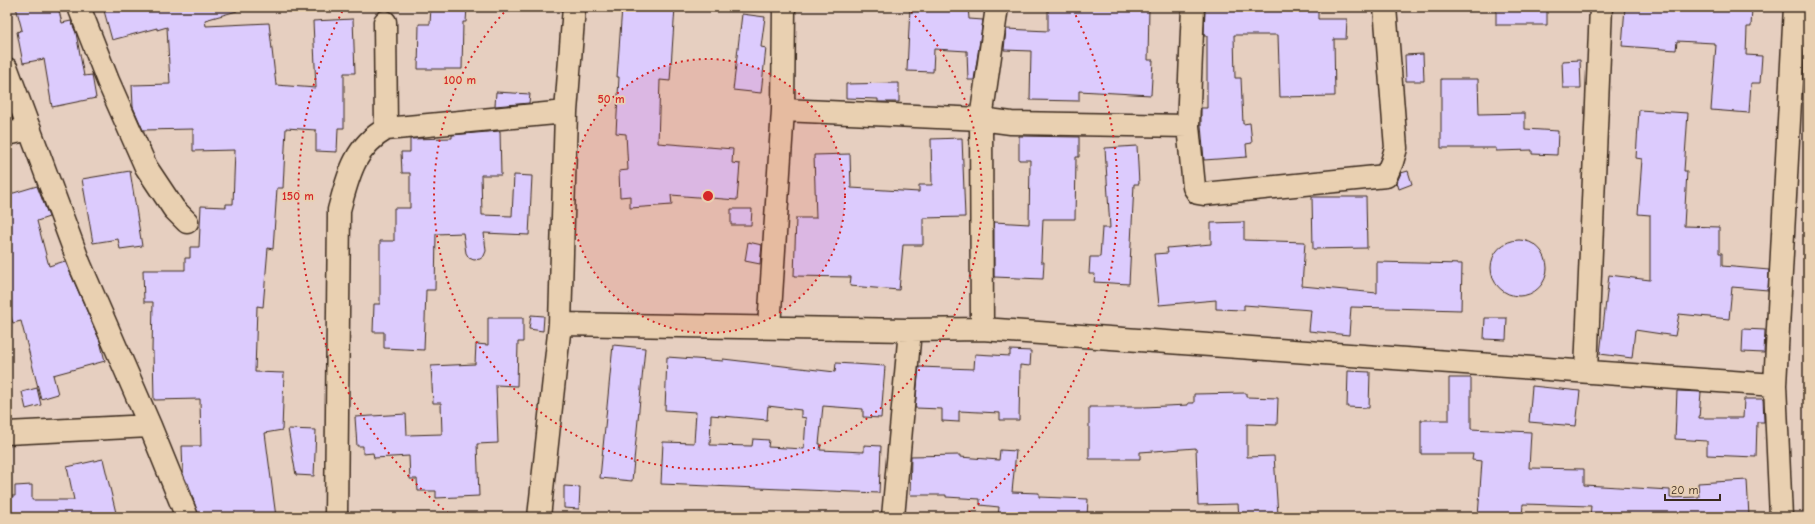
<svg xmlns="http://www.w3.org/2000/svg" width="1815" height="524" font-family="'Comic Neue',sans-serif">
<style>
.building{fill:#dccbfd;stroke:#3b2a1e;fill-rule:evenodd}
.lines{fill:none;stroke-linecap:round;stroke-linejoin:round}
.minor-casing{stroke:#3b2a1e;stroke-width:25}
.minor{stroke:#e9d0b1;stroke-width:22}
.ring{fill:none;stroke:#d62828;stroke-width:2;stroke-dasharray:2 4}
.centre{fill:#d62828;stroke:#e9d0b1;stroke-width:2}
.ring-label{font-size:12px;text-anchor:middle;font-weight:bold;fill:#d62828;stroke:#e9d0b1;stroke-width:3.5;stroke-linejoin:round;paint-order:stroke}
</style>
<rect width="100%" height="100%" fill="#e6cfc0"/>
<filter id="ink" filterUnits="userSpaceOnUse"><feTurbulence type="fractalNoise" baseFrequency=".025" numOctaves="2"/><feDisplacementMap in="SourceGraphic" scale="8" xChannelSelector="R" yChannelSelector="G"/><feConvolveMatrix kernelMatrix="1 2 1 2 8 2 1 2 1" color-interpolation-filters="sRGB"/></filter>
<g filter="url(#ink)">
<path class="building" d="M16 7H58L62 23 71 21 76 33 84 76 92 75 96 98 52 107 44 59 23 63 17 32 22 30Z
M103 7H237V11L205 20 206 26 269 23 276 85 316 88 313 21 353 19 355 73H344V128H338L337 152 316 151V130L286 128 283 188H277L273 249 268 248 263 307 257 306 255 372 284 373 282 430 265 433 276 517H199L188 483H187L183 474 182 446H201L200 399 154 400 153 351H152L153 302H144L143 270H185V258H190V247H199L201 206 226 207V204H233L235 150 193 151V129L143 130 133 107 132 85 170 84 167 27 157 30V28L112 40Z
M431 7H467L466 22H463L462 69H418L419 24H430Z
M622 7H675L670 81 660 80 658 143 733 149 732 163 740 164 737 200 671 195 672 205 630 208V196L620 197 619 171 628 170 626 134 616 133 619 77H617Z
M910 7H968L969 19 983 20 974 80H968L967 51 934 49 933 72 907 71Z
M1048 7H1149L1148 60H1153L1151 95 1079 91V101L1030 100 1031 51 1004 50 1006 29 1048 31Z
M1205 7 1318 8V19H1347L1346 39H1334L1335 96 1280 97 1278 35H1234L1235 78H1241L1243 124 1250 123 1252 143 1246 144 1247 157 1204 160 1201 125V108H1207V36H1204Z
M1496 7H1547V25H1496Z
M1625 7H1752L1751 27H1747L1746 55 1762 56 1760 83H1751L1749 113 1711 110 1716 45H1714V43L1677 41 1676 50 1622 46Z
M742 14 765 17 761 47 766 48 761 93 733 90Z
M1423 54 1424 81H1406L1405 55Z
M1580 60 1581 88H1563L1562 61Z
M1441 79H1478L1479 114 1525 113V129L1558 131 1557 155 1532 154V150L1496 151V148H1441Z
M899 83V102H878V99L846 98V84Z
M496 92 530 94 529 103 495 106Z
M1639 110 1688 113 1684 171H1687L1684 226 1719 227V253H1722V266L1769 270 1768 290 1732 287 1729 319 1679 314 1675 336 1635 330 1632 358 1600 354 1609 275 1650 280V215L1638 214 1642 159 1636 158Z
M500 131 501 175H481L482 215 512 216 514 175 532 176 529 235 484 233 486 251 484 256 480 259 474 260 469 258 466 253 463 233 436 234 435 290H426L424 350 384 348V332H373L374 304H380V241H394V208H410V173H402L401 152H410V139L452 138V135Z
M1019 136 1079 137V157H1076L1075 219H1043L1041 262H1044L1043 279 994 277V222L1029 224 1030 160H1019Z
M962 138 965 217 923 218V245H903L899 290 850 286 851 277 794 276 796 218H816L814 155 850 154 851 188 919 192V185H932L931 139Z
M1137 146 1139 184H1134L1129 284 1094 282 1095 274H1089L1090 257H1100L1102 228H1110L1105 148Z
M130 171 142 246 120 249 118 239 93 243 82 179Z
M1408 171 1412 184 1399 189 1397 182 1401 173Z
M37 186 49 217 37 221 49 266 65 261 100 341 105 361 53 375 58 394 41 399 21 321 13 323 7 306V195Z
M1312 197H1366L1367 248 1313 249Z
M731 209H752L751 225H731Z
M1244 222V240L1305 242 1302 286 1377 293V262L1462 264 1461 310 1351 307 1349 335 1309 331 1311 310 1244 305V310L1216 309V300L1159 305 1154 254 1168 253 1167 248 1211 244V223Z
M1491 268a28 28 0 1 1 56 0a28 28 0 1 1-56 0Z
M748 242 762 245 760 264 745 261Z
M531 315 544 316 543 331 529 329Z
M488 318H523V342H518L517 386 496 385 498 443 477 444 479 496 436 498V491H418L417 479H410L409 456 374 458 373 453 363 454V446H357L355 417 406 414 407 435 442 434 441 403H433L431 366 475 364 476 344 488 345Z
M1485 318H1507L1506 340 1484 339Z
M1743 329 1765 330 1764 353 1742 352Z
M613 345 645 348 632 481 600 478Z
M1010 350 1031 351 1030 366 1020 365 1019 420H1000V413L959 411V422L942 421V409L915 408 919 367 974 369 975 354 1010 356Z
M667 357 723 361V359L835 372 836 363 885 366 881 418 863 417V409L823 406 819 444H821L820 450 864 452V445L881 446 879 493 661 484 663 442 694 443 696 412 665 410ZM768 406 801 410V417L806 418 804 449 768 447 769 440 753 439 752 446 710 445 711 415 767 420Z
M1348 371 1370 372 1369 408 1347 407Z
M1449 378H1471V429L1531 432 1529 468 1584 469V485L1670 490V498L1699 497 1698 483 1747 480 1749 517H1590L1591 506 1523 504 1522 517H1478L1482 461 1472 460 1473 454H1421V420H1449Z
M1532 386 1580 391 1576 426 1529 422Z
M37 388 41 405 26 409 22 392Z
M1677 391 1701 392 1699 418H1743L1744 399H1763L1764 422H1757L1756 457 1707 455V441L1675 439Z
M1246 393V397L1278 398 1277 425 1247 424V457L1274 456 1278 515 1239 517 1238 504 1198 505 1196 448 1140 452V459H1089V407H1144L1188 405V403H1194V394Z
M288 429 316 430 314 476 296 475Z
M1000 450 1016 451 1012 492 1039 493V497L1088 499 1087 517H998L999 507 980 505V499L946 497V495H910L911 456 960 455V457L999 460Z
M103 459 117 517H7V496H15V486L32 485V500H74L67 467Z
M564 486 580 487 579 509 564 508Z"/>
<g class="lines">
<defs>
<path id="minor" d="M79 7 108 81 146 167 174 209 187 222
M1193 7 1188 126 1194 187 1198 193 1204 194 1386 176 1392 162 1396 148 1385 7
M385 22 386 129
M7 69 80 265 150 426 187 517
M783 110 981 119 1011 123 1188 126
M7 134 30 129
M560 324 910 330 982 329 1775 385
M769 327 783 110 784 7
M982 329 981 119 997 7
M1586 371 1601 7
M7 433 150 426
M336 517 339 210C348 177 354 147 386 129L566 112
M539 517 560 324 566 112 574 7
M893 517 910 330
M1781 517 1775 385 1795 7"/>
</defs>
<use href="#minor" class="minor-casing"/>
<use href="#minor" class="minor"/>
</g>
</g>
<circle cx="708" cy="196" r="137" fill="#d62828" fill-opacity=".12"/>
<g class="ring">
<circle cx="708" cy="196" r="137"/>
<path d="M907 7A274 274 0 1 1 509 7"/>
<path d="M453 517A410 410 0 0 1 343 10M1073 10A410 410 0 0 1 963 517"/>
</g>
<circle cx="708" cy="196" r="6" class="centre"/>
<g class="ring-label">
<text x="460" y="84">100 m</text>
<text x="611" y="103">50 m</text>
<text x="298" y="200">150 m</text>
</g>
<rect width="1815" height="524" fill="none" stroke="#e9d0b1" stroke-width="24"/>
<rect x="12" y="12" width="1791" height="500" fill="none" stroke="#3b2a1e" stroke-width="1.5" filter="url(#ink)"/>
<path d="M1665 494v6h55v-6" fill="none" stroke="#3b2a1e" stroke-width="2"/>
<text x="1671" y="494" font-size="12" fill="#3b2a1e" stroke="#e9d0b1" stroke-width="3" paint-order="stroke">20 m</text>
</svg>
